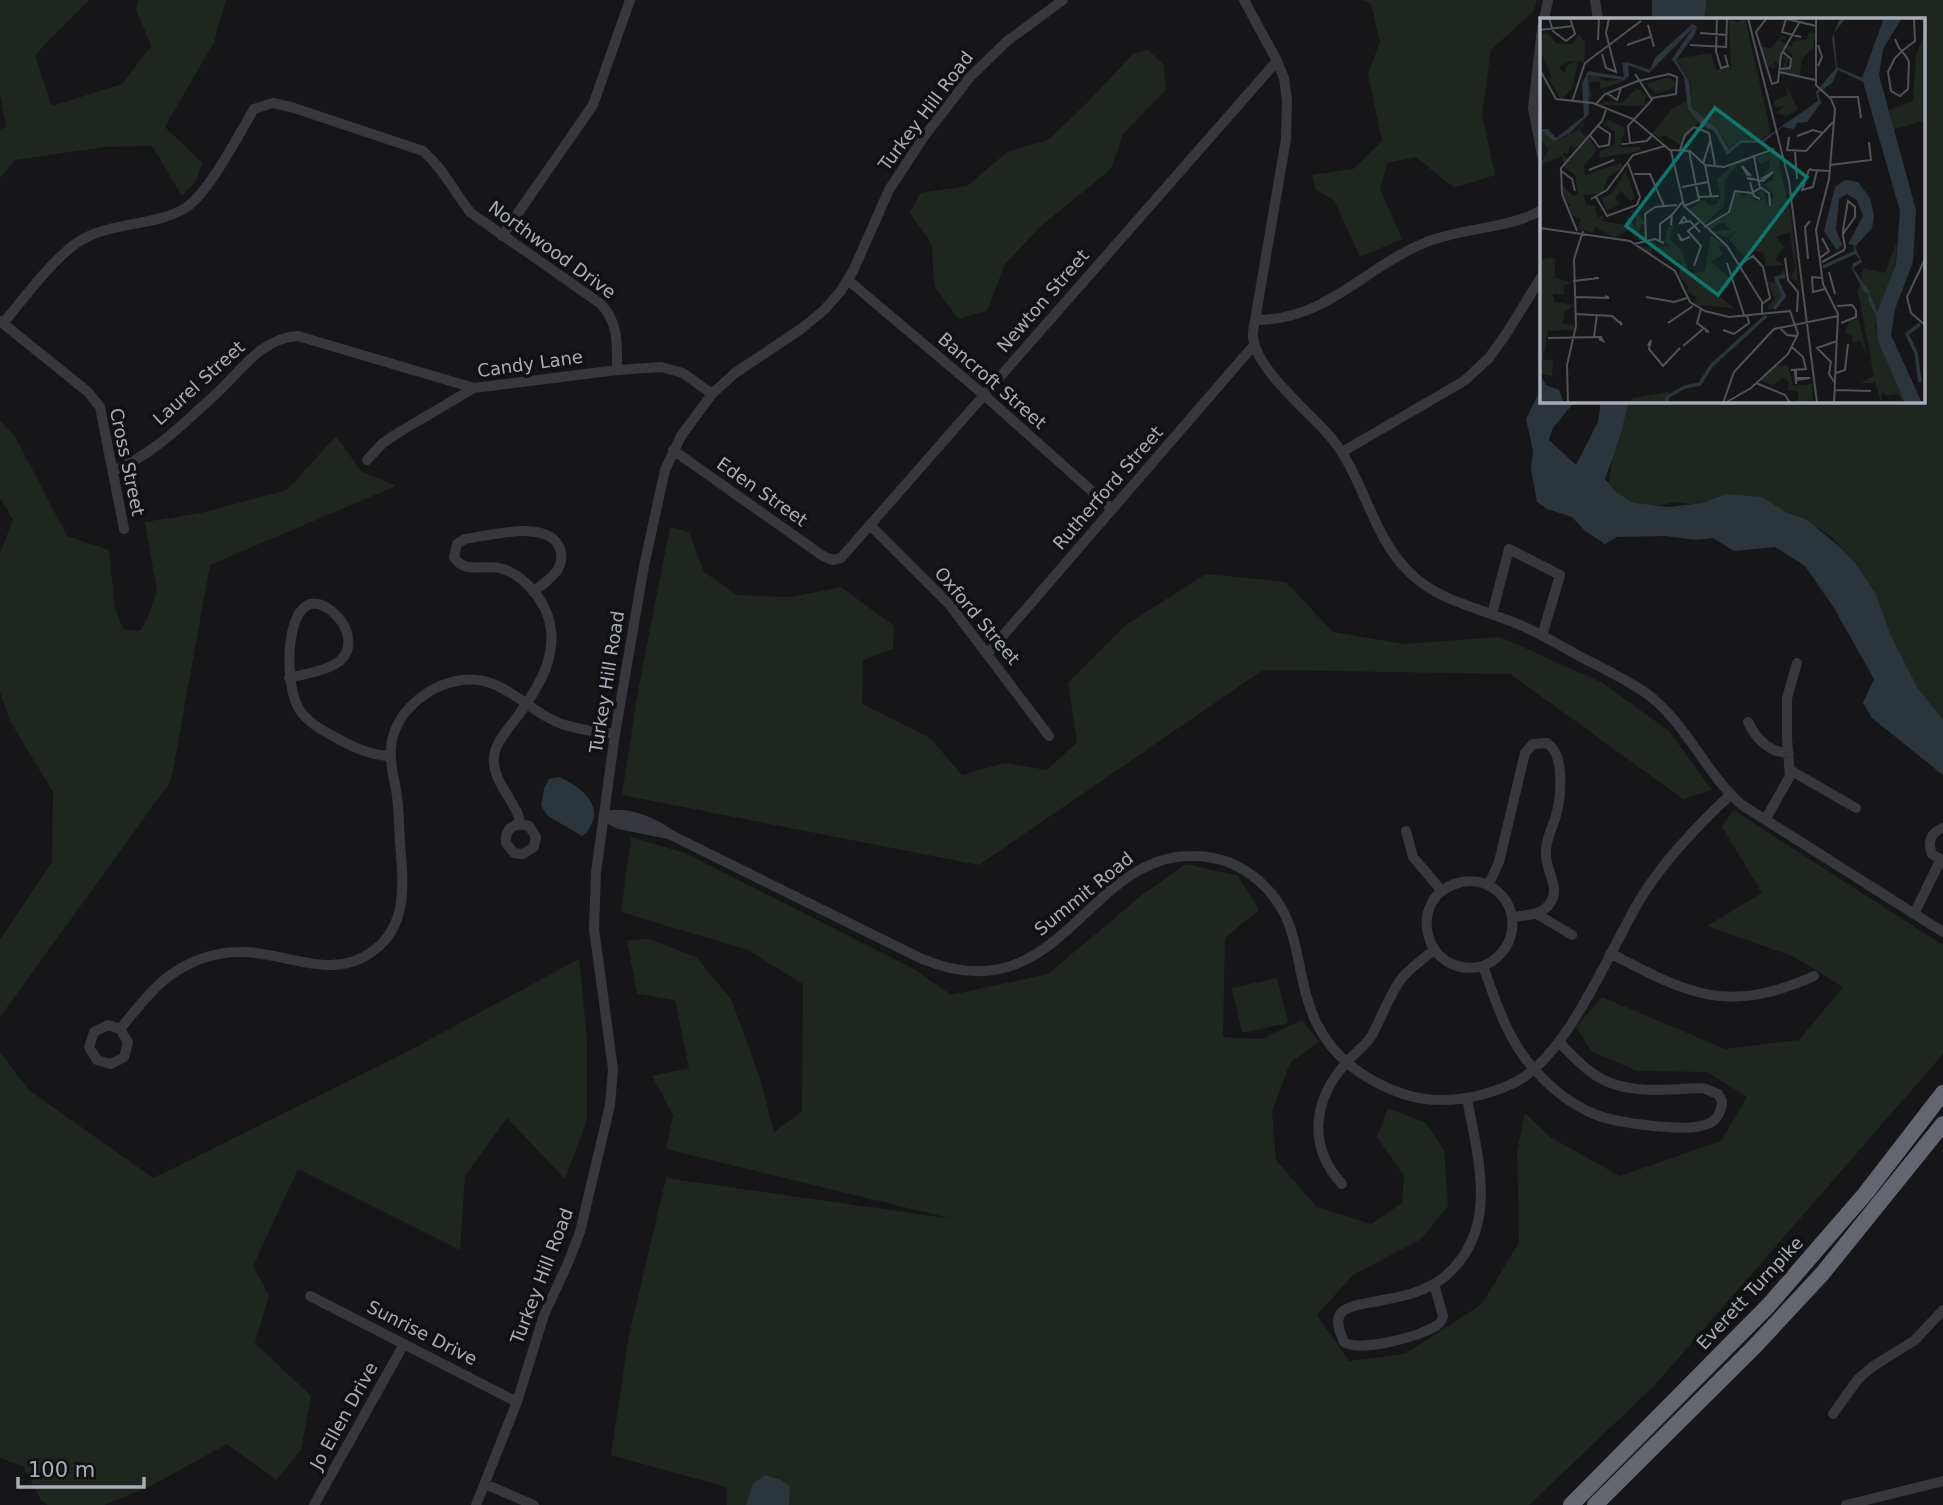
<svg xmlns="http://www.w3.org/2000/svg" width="1943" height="1505" font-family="'DejaVu Sans',sans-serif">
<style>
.green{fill:#1e261f}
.water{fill:#2c353c}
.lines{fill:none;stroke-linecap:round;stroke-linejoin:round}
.minor{stroke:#37383d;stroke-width:10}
.highway{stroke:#63666e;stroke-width:16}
.labels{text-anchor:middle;stroke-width:7;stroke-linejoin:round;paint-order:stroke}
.street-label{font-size:18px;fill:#a8adb8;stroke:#111113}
.inset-river{fill:none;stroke:#2c353c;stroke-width:3.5}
.inset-road{fill:none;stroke:#505258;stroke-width:2}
.view{fill:#0f766e;fill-opacity:0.15;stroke:#0f766e;stroke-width:3.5}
.inset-edge{fill:none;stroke:#a8adb8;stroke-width:3.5}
</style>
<rect width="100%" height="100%" fill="#161618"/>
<path class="green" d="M0 0H89L35 55 52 106 122 84 151 46 136 9 138 0H226L214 42 165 127 202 163 196 181 182 196 152 146 104 147 15 160 0 178V130L6 126 0 95Z
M1363 0H1537L1533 12 1491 50 1482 115 1495 175 1454 188 1416 157 1387 163 1380 189 1402 239 1360 257 1334 200 1316 190 1312 175 1353 169 1382 141 1368 74 1380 42 1371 4Z
M1708 0H1943V721L1916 692 1847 554 1832 537 1818 528 1724 495 1705 506 1675 502 1655 506 1632 505 1613 491 1609 483 1612 459 1620 438 1623 401H1924V19H1702Z
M1148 50 1164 65 1166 90 1123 134 1111 169 1041 226 1005 264 987 311 958 319 934 286 932 245 910 213 920 193 967 186 1007 152 1048 140 1086 104 1133 54Z
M0 420 16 438 67 536 109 550 115 608 123 629 140 631 147 619 157 591 145 522 201 513 287 490 336 436 361 471 396 486 210 565 171 781 0 1017V940L52 862 53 792 10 721 0 692V553L13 520 0 498Z
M670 527 689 532 704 572 737 595 792 597 841 587 894 626 893 649 863 660 862 704 930 738 962 775 1005 763 1047 770 1077 742 1068 683 1127 624 1206 574 1286 582 1333 632 1404 644 1500 637 1601 682 1669 731 1712 790 1683 799 1510 674 1263 670 979 865 622 795 638 691Z
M1733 810 1943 945V1054L1655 1385 1529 1505H727L726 1487 611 1455 629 1335 666 1178 953 1219 666 1149 673 1115 652 1076 689 1068 675 1000 637 994 627 940 649 939 696 957 731 999 760 1078 774 1132 802 1111 803 984 748 950 621 912 631 837 685 853 914 969 951 995 1048 974 1142 895 1186 864 1238 876 1259 910 1225 938 1223 1037 1261 1039 1302 1020 1319 1042 1290 1063 1272 1112 1276 1160 1317 1207 1371 1224 1402 1203 1404 1176 1377 1137 1388 1108 1426 1123 1444 1150 1448 1206 1421 1239 1353 1275 1317 1315 1349 1361 1405 1354 1482 1304 1519 1242 1517 1151 1525 1113 1550 1137 1620 1176 1721 1141 1747 1097 1707 1072 1637 1071 1591 1051 1576 1027 1602 997 1725 1049 1799 1040 1843 987 1792 956 1707 926 1762 893 1722 827Z
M579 959 587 1037V1120L565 1179 507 1118 465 1176 460 1250 298 1169 253 1266 269 1295 255 1343 311 1396 301 1450 276 1480 227 1444 149 1487 104 1505H48L41 1500 23 1466 0 1458V1052L29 1090 153 1178 401 1055Z
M1277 978 1288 1023 1242 1033 1232 988Z"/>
<path class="water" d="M1652 0H1707L1704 19H1652Z
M1542 387V401H1575L1553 428 1549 440 1576 465 1598 422 1601 401H1629L1619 440 1605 479 1617 493 1634 503 1669 507 1703 503 1726 494 1762 497 1787 513 1806 519 1842 549 1856 564 1876 594 1890 634 1917 687 1943 720V775L1872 718 1863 703 1874 679 1834 608 1805 566 1775 547 1734 551 1713 538 1696 540 1666 536 1617 537 1605 544 1585 531 1572 517 1547 509 1537 502 1531 469 1533 451 1526 419Z
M559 777C576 784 602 802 592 823 589 829 588 832 582 836L548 816 541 806 544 789 549 779Z
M765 1475 779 1479 790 1486 789 1505H746L753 1484Z"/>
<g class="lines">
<path class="minor" d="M1244 0 1277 61 1284 78 1287 100 1286 139 1253 332C1250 364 1307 410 1327 433 1364 473 1369 533 1410 573 1439 602 1484 609 1520 625 1541 634 1561 646 1581 657 1603 668 1625 679 1646 693 1686 722 1705 773 1742 805L1943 932
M1595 0 1598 19
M1544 19 1548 0
M1542 28 1533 108 1542 155
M502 236 593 105 630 0
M848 280 984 395 1112 509
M1256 320C1327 320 1362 269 1424 243 1462 227 1506 230 1542 210
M0 321 88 392 100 407 124 529
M3 323C24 299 57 252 85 238 115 222 161 225 187 207 209 192 239 134 254 109L273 103 291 107 423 151C443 168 454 192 471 213L601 304C619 323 617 345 617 370
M673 450 823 556 832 560 841 558 1277 61
M1342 452 1464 381 1489 358 1508 331 1542 276
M367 460 383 443 401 431 474 388 617 370 661 367 683 373 712 394
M113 471C153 455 185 422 216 394 241 371 261 338 298 336L474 388
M870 525 949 604 1049 736
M1492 614 1509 549 1560 575 1542 636
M988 653 1254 345
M289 678C311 672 353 669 348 638 347 626 337 614 327 608 285 581 281 686 301 712 311 725 326 732 340 740 357 749 371 755 390 756
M1748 722C1756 739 1770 753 1789 753
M1790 770 1856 808
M604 816C628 811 651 821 671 835L920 958C1061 1019 1085 852 1195 856 1243 857 1281 891 1293 937 1301 966 1303 996 1317 1024 1335 1060 1366 1081 1403 1094 1439 1106 1480 1099 1514 1083 1570 1055 1610 947 1644 893 1668 856 1698 825 1730 795
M604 816 619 824 669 834
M1765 820 1790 776 1787 739V698L1797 663
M519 824 529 826 536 837 534 847 523 854 514 853 506 843C505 833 509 826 519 824V817C512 799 496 783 494 764 492 747 504 734 514 721 538 689 564 650 545 609 537 592 521 575 503 569 487 563 464 575 454 557L457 544 465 539C489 536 550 518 560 549 567 569 547 581 533 592
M1943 828C1931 832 1927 842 1932 854L1943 861
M1406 831 1413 857 1442 891
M1488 886 1499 862 1525 753 1533 744 1547 743C1566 755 1561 800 1555 819 1551 831 1545 842 1546 855 1546 872 1560 886 1551 902 1542 916 1526 915 1512 917
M1537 914 1572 935
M1914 914 1940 861
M1610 953C1688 994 1727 1015 1814 976
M1483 966C1422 981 1404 893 1462 882 1472 880 1484 882 1493 888 1524 909 1516 953 1483 966 1496 1002 1508 1042 1535 1070 1551 1088 1572 1105 1594 1114 1615 1123 1684 1132 1705 1125 1716 1122 1722 1112 1722 1101L1718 1094 1703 1088C1668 1089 1626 1096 1595 1075 1582 1067 1570 1053 1559 1042
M120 1029 128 1042 124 1057 111 1064 97 1060 89 1047 94 1032 108 1025 120 1029C137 1009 153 986 175 972 196 958 220 951 245 952 290 954 333 981 373 951 409 925 403 882 400 843 399 827 399 811 397 796 395 780 389 765 391 748 394 712 428 685 462 680 502 675 524 708 557 722 575 730 596 731 615 734
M1342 1184C1307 1146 1313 1100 1346 1063 1354 1053 1365 1047 1372 1035 1382 1017 1389 995 1402 978 1411 967 1423 959 1434 950
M1434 1284 1443 1316C1441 1321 1442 1322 1437 1325 1423 1336 1359 1353 1344 1342 1340 1333 1334 1319 1342 1312 1349 1305 1363 1304 1373 1302 1397 1297 1422 1294 1443 1278 1501 1231 1478 1160 1467 1098
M310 1296 517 1402
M1833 1414 1858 1379 1872 1367 1915 1340 1943 1310
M485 1484 534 1505
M314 1505 404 1344
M476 1505 517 1402 544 1315 568 1263 580 1232 610 1105 613 1069 594 929 596 872 615 734 644 566 665 470 681 436 712 394 735 373 801 329 824 310 840 292 853 271 889 190 923 138 970 77 1006 42 1063 0
M1846 1505 1943 1481"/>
<path class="highway" d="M1571 1505 1768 1306 1865 1194 1943 1093
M1595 1505 1755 1346 1822 1274 1943 1124"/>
</g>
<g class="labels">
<g class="street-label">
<text transform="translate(926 111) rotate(-53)" y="6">Turkey Hill Road</text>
<text transform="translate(552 250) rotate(36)" y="6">Northwood Drive</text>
<text transform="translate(1043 301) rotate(-49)" y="6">Newton Street</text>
<text transform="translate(530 364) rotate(-8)" y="6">Candy Lane</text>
<text transform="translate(992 381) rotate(41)" y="6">Bancroft Street</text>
<text transform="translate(199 383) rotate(-42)" y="6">Laurel Street</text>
<text transform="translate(127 462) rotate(78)" y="6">Cross Street</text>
<text transform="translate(1108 488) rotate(-49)" y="6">Rutherford Street</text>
<text transform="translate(762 492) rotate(35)" y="6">Eden Street</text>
<text transform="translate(977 616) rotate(50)" y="6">Oxford Street</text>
<text transform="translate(607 682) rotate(-81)" y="6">Turkey Hill Road</text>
<text transform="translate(1084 894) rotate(-39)" y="6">Summit Road</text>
<text transform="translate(542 1276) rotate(-69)" y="6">Turkey Hill Road</text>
<text transform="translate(1750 1293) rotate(-47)" y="6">Everett Turnpike</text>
<text transform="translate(422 1333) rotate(27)" y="6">Sunrise Drive</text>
<text transform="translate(344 1416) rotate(-61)" y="6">Jo Ellen Drive</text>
</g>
</g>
<g transform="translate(1540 18)">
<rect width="385" height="385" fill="#161618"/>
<path d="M189 0 198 5 205 0 231 115 219 123 205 121 191 132 178 112 152 91 150 63 136 41 171 35 176 52 191 48ZM7 14 17 26H33L39 16 45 25 44 44 30 43 19 49 24 55 28 46 38 44 32 71 21 81 9 62 12 59 0 32V17ZM269 14 275 16 273 30 262 41 259 60 241 54 245 43 243 37 249 41 246 48H250L253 38 245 30 239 46 234 43 235 51 228 48 221 29 231 30 241 18 249 20 239 22 251 29 254 23 267 21ZM385 14V102L353 112 349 92 373 83 376 37ZM51 55 66 63 89 61 59 72 60 64H49L52 81 47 79 45 63ZM129 59 136 66 130 72 116 75 105 66ZM246 66 258 92 246 98 236 95 245 88 235 89 233 83 247 77 248 81ZM97 70 106 77 104 88 61 87 65 83 82 85ZM146 83 159 104 141 127 124 117 119 120 113 115 131 92ZM45 102 40 113 46 120 37 129 29 128V136L22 135 27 141 49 119 57 132 44 148 45 157 81 145 83 150 68 159 63 175 43 177 46 186 55 188 57 199 64 198 62 203 85 207 88 197 95 210 96 201 90 193 96 194 106 206H102L97 218 94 220 90 211 75 220 55 209 53 215 37 211 41 201 29 196 30 188 22 174V167L33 178 38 176 35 157 24 149 22 138 0 147 9 131 0 121V111L19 121 38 112ZM69 102 85 110 81 129H100V133L59 140 60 133 75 126V113L62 106ZM236 132 251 198 259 271 257 262 250 261 255 251 250 214 236 219 244 229 235 242 245 247 225 248 224 235 210 232 203 238 189 221 197 212 187 220 172 213 191 212 183 204 170 212 166 208 190 196 193 175 199 173 202 179 210 175 216 183 224 181 217 174 223 173 227 188H231L234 177 224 166 232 163 235 155 221 156 229 151 231 141 221 146 215 140ZM213 140 197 147 185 162 184 188 163 207 149 191 165 182 169 188 178 185 181 179 177 161 194 146ZM86 153 95 180 91 183 81 173 75 180 81 186 67 193 61 181 72 175ZM134 206 130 221 142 233 149 256 165 253 171 217 184 228 178 229 183 237 171 244 189 259 182 274 175 275 194 290 154 287 157 279 147 274 148 268 139 258 141 244 123 238 118 231H112L111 236 101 229H130L125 223 128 208ZM357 223 355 252 335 308 365 385 357 376 346 378 342 373 341 385 334 360V365H321L334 358 318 274 323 250 345 255ZM7 240H15V260L32 265 24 267V277L13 276 14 284 34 287 24 295 23 306 35 307 34 312 8 313 3 341 13 343 12 358 0 356V244ZM244 251 246 257 238 261 244 279 237 290 226 291 235 281 228 264 234 265ZM318 300 327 337 320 322 313 325 312 318 305 315 309 304ZM248 347 253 368 272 366 273 385H252L258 383V373L247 372 249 365 243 360 233 367 220 363 235 348ZM129 374 127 385H90L92 380Z" fill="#1e261f"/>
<path d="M300 0H306L294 15 297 49 322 60 344 0H362L343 31 339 57 376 192 373 244 355 291 351 317 382 385H365L338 323 336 297 328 282 329 276 324 273 312 251 313 245 320 242 314 234V227L308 226 323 198 317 182 307 176 299 181 296 211 302 227 297 232 284 213 295 169 305 162 318 164 330 180 334 198 332 210 315 229 322 244 313 250 329 273 337 295 356 246 360 193 323 64 298 52 292 65 278 75 281 85 267 104 257 105 254 111 242 109 223 125H201L187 137 174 113 160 106 148 91 144 59 132 41 153 10 109 55 88 47 89 58 84 62 48 57 49 96 30 115 14 123 0 111H8L16 120 44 98 42 66 48 53 84 59 82 45 87 44 110 52 115 40 152 6 157 8 155 16 136 42 149 63 152 90 177 111 189 132 201 122H222L278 83 276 74 296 50 292 20ZM2 360 6 367 19 372 24 385H0Z" fill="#2c353c"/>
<path class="inset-river" d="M283 249 316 234M234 291 244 278 236 260 245 258M380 364 376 335 367 316 380 306M127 385V379L145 369 160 366 171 348 226 298"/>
<path class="inset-road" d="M9 0 13 13 26 23 35 16 30 0M177 0 176 33 181 50 188 48 185 37M208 0 249 163 277 385M227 0 216 14 232 66 238 64 241 37 259 5M243 0 276 8M276 0V67L291 81 295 91 289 161 276 212 283 266 298 296 297 319M246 1 242 14 261 19M108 7 114 29M0 12 33 8M160 15 187 17M58 22 59 0M356 24 355 21 359 30 362 33 363 35 365 37 367 40 369 44 368 71 360 78 351 73 348 54 355 40 362 33 375 23 374 0M87 27 110 19M150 27 186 29 187 0M278 27 282 39 278 48M62 36 66 50 76 54 66 15 69 0M239 51 250 50 251 41 243 34M0 52 16 81 53 85 93 101 131 133 144 188 187 228 222 284V295M239 54 275 62M67 75 77 82 81 70M290 79H318L321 100M32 84 45 45 101 3M56 86 65 76 98 63 129 56 137 59 136 76 112 80M154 109 169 115 175 147M50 117 59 129 69 127 70 116 58 108M257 118 273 112 283 115M90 125 88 108 112 82 95 56M82 126 107 123 113 116M248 128 249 119 247 132 266 133 293 104M130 132 150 133 165 147 184 149 234 131M140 132 145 117 154 109M255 134 257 161M163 146 170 123M165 147 171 178M290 147 331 142 329 124M20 152 32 161 35 173M49 152 74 142M277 152 273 169 262 172 269 152 271 151 272 152 289 153M94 156H110L124 188M208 158 202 148 211 158M213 162 207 160 223 163 233 154 221 161M210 164 214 178 220 181M142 169 168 164M220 169 229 175 230 188V180M56 179 67 198 97 187 100 179 88 145M158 179 179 178M51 181 67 172 93 137 125 128M144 188 159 182 149 133M147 203 144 199 140 205 150 203 160 214M131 207 132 197 143 183M164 209 189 194 195 173 212 175 220 170 214 139M0 210 90 223 135 253 150 284 165 293 189 299 250 293 258 316 248 336 211 370 185 385M37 213 22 176 21 150 62 103 66 92M141 222 138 216 142 222 150 219M106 223 105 196 115 189 137 187M120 223V206L132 197M94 226 115 221 124 225M245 240 248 262 258 274 257 294M280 240 289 233 282 220M268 241 265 209 270 203M385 241 367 279 371 295 385 307M282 244 304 232 305 229 303 218V212L308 183 315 189V199L303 216M187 245 204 297M199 247 213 238 223 249 230 280 222 286M154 248 161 228 148 213 159 204M289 254 295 276M282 260 272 259 273 274 285 271M33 263 59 260H54M35 279 69 280 65 278M106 279 134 284 147 280M297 288 312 287 316 292M161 291 157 305 169 314 165 313M35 296 72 298 82 307 80 303M128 305 153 288M301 305 316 299V292M239 309 247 317 257 318M183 312 194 316 209 305 207 297M54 319 57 296M8 320 61 319 63 323 59 321M108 328 111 322 109 331 123 348 140 330M143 328 163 311M291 343 289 356 295 365M291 344 277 330 297 323M251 352 266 351 263 339 252 329M255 352 256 366V352M296 355 305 352 308 326M255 360H270L256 362M216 365 245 377 250 385M295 372 331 373M28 385 27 347 36 308 34 241 43 213M183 385 194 354 234 311 298 298M294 385 297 316"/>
<path class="view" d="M175 90 267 159 178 277 86 208Z"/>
<rect width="385" height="385" class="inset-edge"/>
</g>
<path d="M18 1477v10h126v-10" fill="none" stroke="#a8adb8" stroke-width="3.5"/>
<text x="28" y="1477" font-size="21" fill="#a8adb8" stroke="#111113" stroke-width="5" paint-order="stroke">100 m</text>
</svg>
